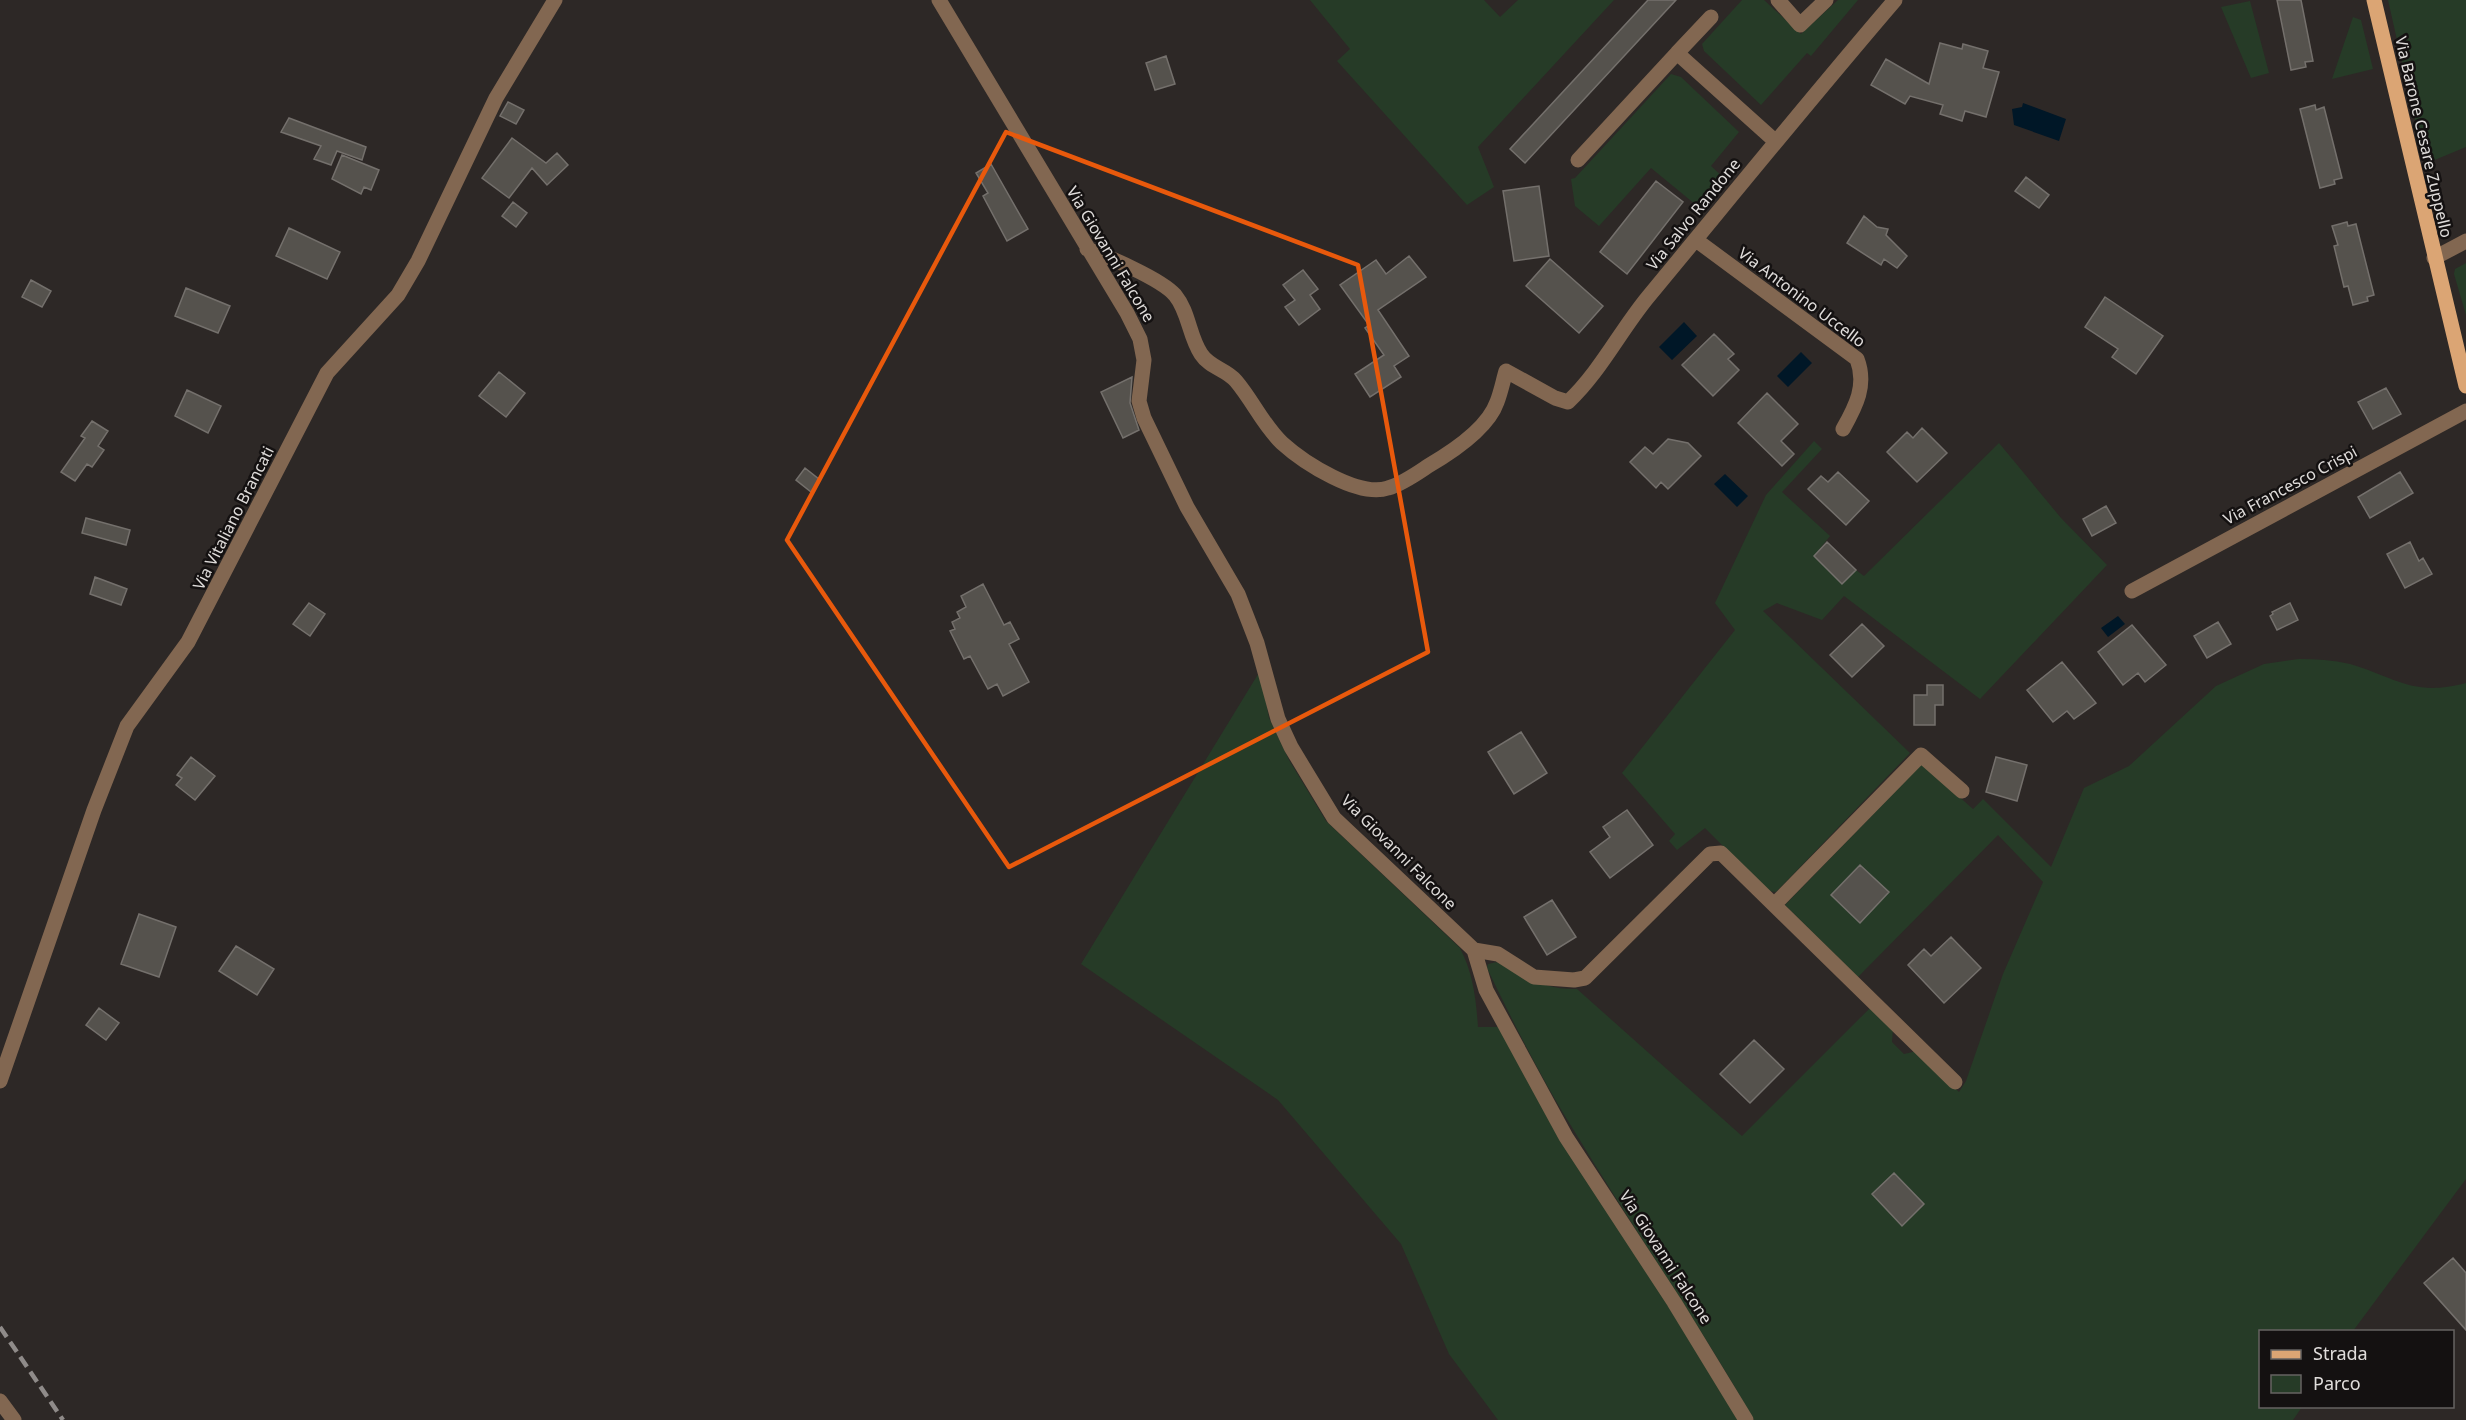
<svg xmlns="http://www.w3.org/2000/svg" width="2466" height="1420" font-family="'Noto Sans',sans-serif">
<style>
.green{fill:#263b27}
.water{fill:#001727}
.building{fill:#55524d;stroke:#74706c;stroke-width:1.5}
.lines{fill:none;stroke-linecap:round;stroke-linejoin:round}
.minor{stroke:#826751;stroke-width:15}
.major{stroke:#dba574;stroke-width:15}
.rail{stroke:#8f8b89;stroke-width:4.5;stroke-dasharray:12 6;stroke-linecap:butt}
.marked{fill:none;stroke:#e8590c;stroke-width:4.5;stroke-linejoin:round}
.labels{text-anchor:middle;stroke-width:5;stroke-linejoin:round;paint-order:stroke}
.street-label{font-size:16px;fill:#e0dddb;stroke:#141111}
</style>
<rect width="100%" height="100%" fill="#2d2826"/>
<path class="green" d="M1310 0H1484L1500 17 1518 0H1614L1478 147 1494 187 1467 205 1337 61 1350 49Z
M1742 0H1764L1801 34 1838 0H1858L1811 56 1807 53 1761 105 1704 51 1702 44Z
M2388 0H2466V147L2425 164Z
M2250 1 2269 73 2251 78 2221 7Z
M2353 17 2361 20 2373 69 2332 79Z
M1671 74 1681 77 1739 132 1711 166 1725 179 1701 209 1651 168 1599 226 1575 206 1571 179 1575 178Z
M2466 263V315L2454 274 2455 269Z
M1814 441 1822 449 1782 492 1830 536 1814 556 1842 584 1856 570 1864 576 1999 443 2061 518 2107 565 1980 699 1844 596 1822 620 1777 603 1763 611 1910 753 1776 892 1768 891 1705 828 1677 850 1669 841 1675 834 1622 773 1735 630 1715 603 1766 495Z
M2299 659C2316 659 2333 660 2350 664 2397 678 2413 697 2466 683V1179L2353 1331 2260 1332V1406L2302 1407 2293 1420H1754C1697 1320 1632 1227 1573 1129 1541 1078 1513 1022 1487 968L1488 964 1497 962C1524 977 1546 990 1577 989L1742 1136 1871 1007 1893 1028 1892 1042 1904 1054 1917 1051 1959 1092 1966 1081 2003 974 2043 882 1998 835 1858 977 1785 905 1922 764 1973 809 1983 799 2051 867 2084 788 2129 766 2216 686 2264 664Z
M1260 671 1269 718 1289 760 1326 821 1460 948C1473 973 1476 998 1478 1027H1498L1740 1420H1498L1449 1354 1401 1244 1278 1100 1081 964Z"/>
<path class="water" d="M2023 103 2066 119 2059 141 2014 125 2012 109 2022 107Z
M1684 322 1697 336 1672 360 1659 347Z
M1801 352 1812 363 1788 387 1777 376Z
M1725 474 1748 496 1737 507 1714 484Z
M2118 616 2125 624 2108 637 2101 628Z"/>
<path class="building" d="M1648 0H1676L1525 163 1510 149Z
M2277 0H2301L2313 61 2305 62 2306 67 2291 70Z
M1940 43 1962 49 1963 44 1988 51 1983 68 1999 72 1986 117 1965 111 1962 121 1940 114 1943 105 1910 96 1905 104 1871 85 1886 59 1929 84Z
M1166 56 1175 84 1155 90 1146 63Z
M508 102 524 110 516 124 500 116Z
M2315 105 2316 110 2324 107 2342 178 2334 180 2335 184 2320 188 2300 109Z
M289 118 366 147 362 160 337 151 331 165 314 159 321 146 281 132Z
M512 138 546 163 557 153 568 165 547 185 532 168 509 198 482 178Z
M342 155 379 170 371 190 364 187 361 194 332 179Z
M991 164 1028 229 1007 241 983 196 988 193 976 173Z
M2026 177 2049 195 2039 208 2015 191Z
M1656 181 1683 202 1627 274 1600 252Z
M1539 186 1549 256 1514 261 1503 191Z
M513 202 527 213 516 227 502 216Z
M1864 216 1877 227 1888 229 1886 235 1907 256 1897 268 1884 259 1881 265 1847 243Z
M2347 222 2348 226 2356 224 2374 295 2367 297 2368 301 2353 305 2348 286 2344 287 2334 246 2338 245 2332 226Z
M289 228 340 252 327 279 276 256Z
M1409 256 1426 277 1378 310 1409 356 1394 366 1401 377 1370 397 1355 374 1384 355 1365 328 1369 325 1340 285 1376 260 1386 274Z
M1550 259 1603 306 1579 333 1526 286Z
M1303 270 1318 289 1310 295 1320 309 1299 325 1285 307 1295 300 1283 285Z
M31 280 51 291 42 307 22 297Z
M186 288 230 306 218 333 175 316Z
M2105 297 2163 336 2136 374 2112 357 2118 349 2085 327Z
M1714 334 1734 354 1728 359 1739 370 1713 396 1682 365Z
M499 372 525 393 506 417 479 396Z
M1132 377 1130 403 1139 430 1123 438 1101 392Z
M2386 388 2401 414 2373 429 2358 402Z
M187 390 221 406 208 433 175 416Z
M1767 393 1798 424 1781 441 1794 454 1782 466 1738 423Z
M92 421 108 431 98 446 104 450 92 467 87 464 75 481 61 472 85 438 81 436Z
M1922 428 1947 453 1917 482 1887 452 1907 432 1913 438Z
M1668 439 1688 443 1701 456 1668 489 1661 482 1656 488 1630 462 1645 447 1653 454Z
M805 468 820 480 811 492 796 480Z
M1838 472 1869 501 1846 525 1808 489 1821 476 1828 482Z
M2400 472 2413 493 2370 518 2358 497Z
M2106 506 2116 523 2092 536 2083 519Z
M86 518 130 530 126 545 82 533Z
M1827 542 1856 570 1842 584 1814 556Z
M2410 542 2419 561 2423 558 2432 574 2405 588 2387 554Z
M95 577 127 589 121 605 90 594Z
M983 584 1004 625 1010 622 1019 639 1009 644 1029 682 1003 696 997 684 988 689 970 656 964 659 950 631 955 629 952 622 960 618 957 612 966 607 961 596Z
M309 603 325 614 310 636 293 624Z
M2290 603 2298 620 2277 630 2270 616 2273 614 2272 612Z
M2218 622 2231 644 2207 658 2194 636Z
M1862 624 1884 646 1852 677 1830 655Z
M2132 625 2166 665 2145 682 2138 673 2123 685 2098 652Z
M2062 662 2096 703 2074 719 2067 711 2053 722 2027 690Z
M1927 685H1943V705H1935V725H1914V695H1927Z
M1521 732 1547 773 1514 794 1488 752Z
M191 757 215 776 195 800 176 785 182 778 177 775Z
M1996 757 2027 765 2017 801 1986 792Z
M1627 810 1653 845 1610 878 1590 852 1610 837 1603 827Z
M1860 865 1889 892 1860 923 1831 895Z
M1552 900 1576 937 1547 955 1524 917Z
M139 914 176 927 159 977 121 964Z
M1951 937 1981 968 1944 1003 1908 965 1924 949 1931 956Z
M236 946 274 969 257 995 219 971Z
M99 1008 119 1023 106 1040 86 1025Z
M1754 1040 1784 1069 1750 1103 1720 1074Z
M1894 1173 1924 1204 1902 1226 1872 1194Z
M2453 1258 2466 1273V1330L2424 1283Z"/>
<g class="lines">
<path class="minor" d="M939 0 1127 313 1140 339 1144 360 1139 401 1144 418 1187 507 1238 594 1257 643 1278 719 1291 747 1334 818 1474 950 1486 990 1566 1137 1674 1302 1746 1420
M1778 0 1800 25 1826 0
M1677 53 1711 17
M1578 160 1677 53 1775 141
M1696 240 1857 359C1867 385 1856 406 1843 429
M1087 249C1107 256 1161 279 1175 295 1189 312 1189 336 1201 354 1210 368 1226 369 1236 381 1253 401 1263 425 1282 443 1304 463 1359 498 1388 488 1402 484 1416 474 1428 466 1452 452 1488 428 1497 402 1501 392 1503 381 1506 371L1555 398 1568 402C1600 372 1620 331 1648 297 1730 198 1811 98 1895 0
M2434 258 2466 241
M2132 591 2466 411
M1774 905 1921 755 1962 791
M1474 950 1498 954 1534 977 1574 980 1585 978 1710 854 1721 853 1955 1082
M0 1081 94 810 127 726 188 642 327 373 398 295 418 261 496 98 555 0
M0 1401 14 1420"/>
<path class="major" d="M2374 0 2466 386"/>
<path class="rail" d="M0 1327 63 1420"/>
</g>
<path class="marked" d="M1006 132 1358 265 1428 652 1009 867 787 540Z"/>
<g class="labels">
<g class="street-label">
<text transform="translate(2424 137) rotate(77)" y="6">Via Barone Cesare Zuppello</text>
<text transform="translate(1693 214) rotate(-51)" y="6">Via Salvo Randone</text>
<text transform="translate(1111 254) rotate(59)" y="6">Via Giovanni Falcone</text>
<text transform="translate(1802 297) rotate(37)" y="6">Via Antonino Uccello</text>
<text transform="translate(2290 485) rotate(-28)" y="6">Via Francesco Crispi</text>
<text transform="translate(233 518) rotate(-63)" y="6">Via Vitaliano Brancati</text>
<text transform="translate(1399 852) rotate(45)" y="6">Via Giovanni Falcone</text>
<text transform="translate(1666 1257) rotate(57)" y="6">Via Giovanni Falcone</text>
</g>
</g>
<rect x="2259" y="1330" width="195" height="78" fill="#141111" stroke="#666362" stroke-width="1.5"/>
<rect x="2271" y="1350" width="30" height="9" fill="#dba574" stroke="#666362" stroke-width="1.5"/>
<text x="2313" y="1360" font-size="18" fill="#e0dddb">Strada</text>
<rect x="2271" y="1375" width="30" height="18" fill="#263b27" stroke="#666362" stroke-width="1.5"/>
<text x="2313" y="1390" font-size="18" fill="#e0dddb">Parco</text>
</svg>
